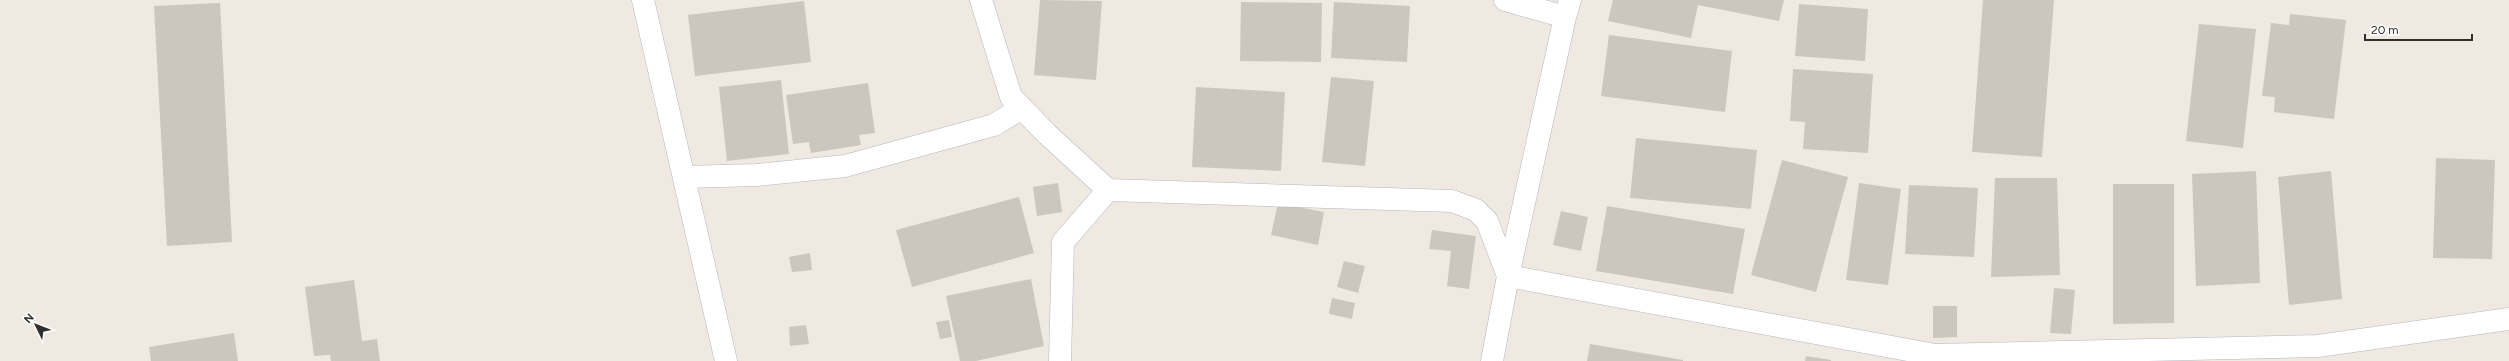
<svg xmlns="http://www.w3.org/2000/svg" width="2509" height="361" font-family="Figtree,sans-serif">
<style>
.building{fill:#cbc7bf}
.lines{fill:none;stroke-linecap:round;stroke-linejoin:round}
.minor-casing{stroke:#b4b7c1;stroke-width:23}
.minor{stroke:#fff;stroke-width:22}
</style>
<rect width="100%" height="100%" fill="#efe9e1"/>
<path class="building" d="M1040 0 1102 1 1096 80 1034 75Z
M1613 0H1784L1779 21 1698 5 1691 38 1608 21Z
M1983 0H2054L2042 157 1972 152Z
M804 1 811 62 695 76 688 15Z
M1241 2 1322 3 1321 62 1240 61Z
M1334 2 1410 6 1407 62 1331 58Z
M220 3 232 242 167 246 154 6Z
M1799 4 1868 9 1865 61 1795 56Z
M2290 14 2346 20 2334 119 2274 112 2275 97 2262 96 2271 23 2289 25Z
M2199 24 2256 29 2243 148 2186 141Z
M1609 35 1732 51 1725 112 1601 96Z
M1793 69 1873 74 1868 153 1803 149 1805 122 1790 121Z
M1331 77 1374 81 1365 166 1322 162Z
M781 80 789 154 727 161 719 87Z
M868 83 875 133 859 135 861 145 811 153 809 142 793 144 786 95Z
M1196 87 1285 92 1281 171 1192 167Z
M1636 138 1757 150 1751 209 1630 198Z
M2436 158 2495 160 2492 259 2433 258Z
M1782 160 1848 177 1816 292 1751 275Z
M2256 171 2260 283 2196 286 2192 174Z
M2331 171 2342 299 2289 305 2278 177Z
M1995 178H2057L2060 275 1991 277Z
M1058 183 1062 212 1037 216 1033 187Z
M1859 183 1901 189 1888 285 1846 280Z
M2113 184H2174V323L2113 324Z
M1909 185 1978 188 1974 257 1905 254Z
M1019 197 1034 253 912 287 896 230Z
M1278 203 1324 212 1318 245 1271 235Z
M1607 206 1745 229 1733 294 1596 271Z
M1561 211 1588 217 1581 251 1553 245Z
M1432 230 1476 236 1469 289 1447 286 1451 251 1429 249Z
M810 253 812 270 792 272 789 257Z
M1344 261 1365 266 1358 293 1337 287Z
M1031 279 1044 346 976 361H960L946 296Z
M354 280 362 341 377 339 380 361H331L330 355 314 356 305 287Z
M2054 288 2075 290 2071 334 2050 333Z
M1332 298 1355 303 1352 319 1329 314Z
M1933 306H1957V337L1933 338Z
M949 320 952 337 940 339 936 322Z
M806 325 809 344 790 346 789 327Z
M234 333 238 361H151L149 347Z
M1590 344 1683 360V361H1587Z
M1806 356 1831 360V361H1805Z"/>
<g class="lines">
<defs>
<path id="minor" d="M643 0 726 361
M981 0 1011 97 1047 134 1108 190 1063 242 1060 361
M1505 0 1565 17
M684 177 757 175 845 166 994 125 1022 108
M1108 190 1452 201 1476 210 1487 221 1508 276 1935 355 2318 346 2509 319
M1492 361 1508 276 1565 17 1570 0"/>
</defs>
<use href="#minor" class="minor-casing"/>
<use href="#minor" class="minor"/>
</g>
<g transform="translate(36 325) rotate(313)" stroke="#ffffff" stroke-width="3" paint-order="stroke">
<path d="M0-3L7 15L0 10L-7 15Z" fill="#2e2e2e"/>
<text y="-6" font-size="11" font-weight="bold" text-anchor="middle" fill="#2e2e2e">N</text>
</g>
<path d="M2365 34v6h107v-6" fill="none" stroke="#2e2e2e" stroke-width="2"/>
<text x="2371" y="34" font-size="12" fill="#2e2e2e" stroke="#ffffff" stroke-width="3" paint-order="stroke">20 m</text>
</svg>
